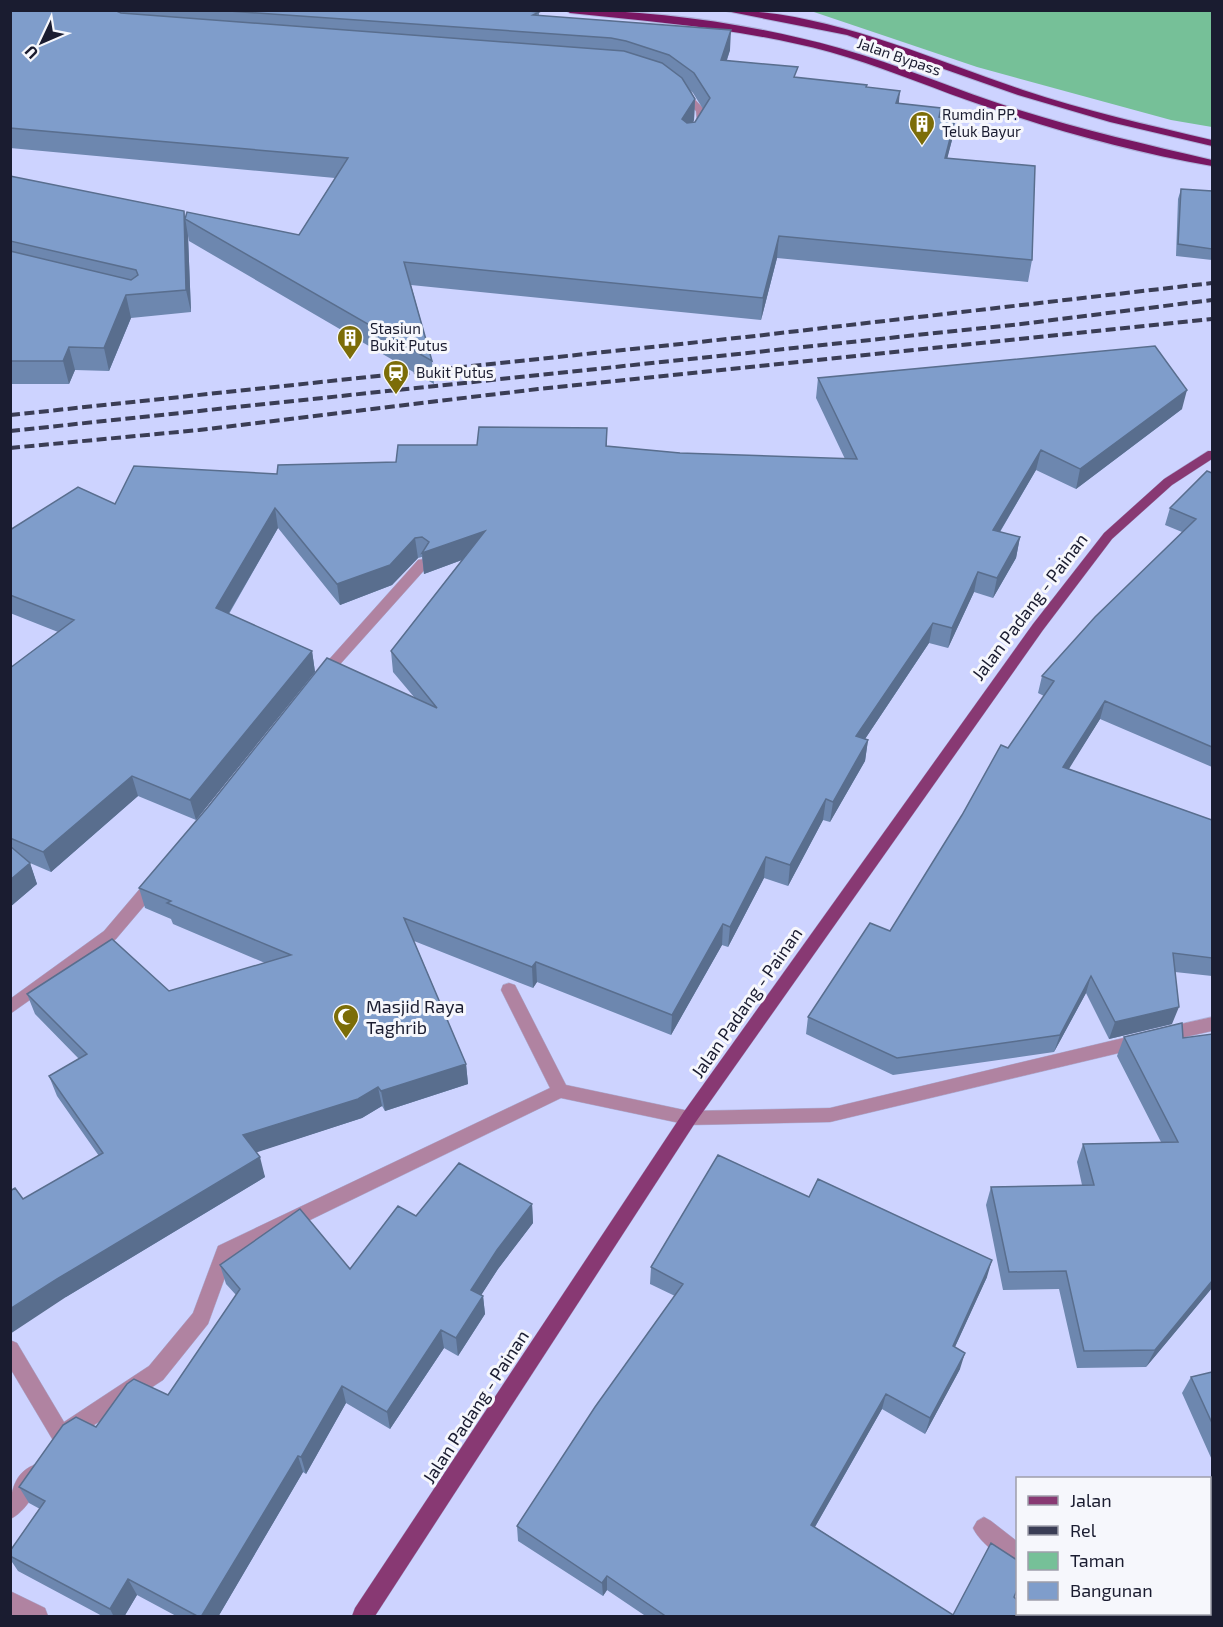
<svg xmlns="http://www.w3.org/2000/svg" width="1223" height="1627" font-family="'Exo 2',sans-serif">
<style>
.green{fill:#76c098}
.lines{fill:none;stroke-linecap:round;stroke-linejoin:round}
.minor-casing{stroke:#adb2da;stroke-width:1}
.major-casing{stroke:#adb2da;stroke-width:1}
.highway-casing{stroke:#adb2da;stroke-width:2}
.minor{fill:#b083a1;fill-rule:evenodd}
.major{fill:#883973;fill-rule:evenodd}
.highway{fill:#781762;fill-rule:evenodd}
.rail{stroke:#3a3d55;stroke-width:4;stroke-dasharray:10 4.5;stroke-linecap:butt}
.wall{fill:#6d87af;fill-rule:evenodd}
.shaded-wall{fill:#596e8e}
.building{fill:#7f9dcb;stroke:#596e8e;stroke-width:1.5}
.labels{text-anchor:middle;stroke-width:6;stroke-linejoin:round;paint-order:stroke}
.far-street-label{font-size:15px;fill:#1a1c30;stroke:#f6f7fc}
.far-poi-label{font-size:15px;fill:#1a1c30;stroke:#f6f7fc;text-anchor:start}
.street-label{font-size:18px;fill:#1a1c30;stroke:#f6f7fc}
.poi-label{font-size:18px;fill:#1a1c30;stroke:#f6f7fc;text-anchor:start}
</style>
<rect width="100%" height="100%" fill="#cdd3ff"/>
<path class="green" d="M811 11H1212V127L1171 120 977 67Z"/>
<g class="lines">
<defs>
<path id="minor" d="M678 88H684L703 108 707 120 698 132 690 130 697 120 696 111 678 92Z
M423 559 429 563 428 566 326 680H316L314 677 316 674 418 560Z
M155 876 161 878 163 882 161 886 116 939 10 1014V999L104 931 149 878Z
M509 983 515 985 566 1085 689 1111 830 1108 1140 1034 1146 1036 1148 1041 1146 1046 1140 1048 830 1122 689 1125 561 1098 232 1258 208 1324 163 1380 68 1442 61 1445 54 1442 10 1368V1340L17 1343 64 1422 149 1366 193 1313 218 1246 550 1088 501 990 503 985Z
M1212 1017V1031L1163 1042 1157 1040 1155 1035 1157 1030 1163 1028Z
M34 1465 41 1468 44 1475C38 1489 25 1513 10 1519 10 1498 11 1474 34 1465Z
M984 1517 991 1521 1018 1542V1566C1003 1560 980 1543 973 1528L977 1521Z
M10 1591 45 1608 48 1616H15L10 1614Z
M1038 1614H1060L1059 1616H1037Z"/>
<path id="major" d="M1208 451H1212V459L1172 485 1112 539 1043 630 695 1123 375 1616H352L355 1608 683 1113 1033 624 1104 533 1164 479Z"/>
<path id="highway" d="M565 10C656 10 752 24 839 48 900 65 958 91 1019 110 1083 130 1148 145 1212 160V166C1130 152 1046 128 967 100 922 84 877 65 830 52 745 29 657 22 570 13Z
M721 10C826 10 925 57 1023 90 1085 111 1149 125 1212 140V146L1110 122 1018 95 847 35Z"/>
</defs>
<use href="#minor" class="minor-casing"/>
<use href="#major" class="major-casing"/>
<use href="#highway" class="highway-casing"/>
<use href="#minor" class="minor"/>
<use href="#major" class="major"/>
<use href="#highway" class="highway"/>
<path class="rail" d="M10 415 746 337 1212 283
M10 431 1021 324 1212 300
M10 448 199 430 538 389 1212 319"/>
</g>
<path class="wall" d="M10 10H517L539 12V15L730 50 727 60 797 78 866 87 899 104 940 117 955 119 952 140 947 158 1032 260 1028 282 777 258 761 320 411 285 432 361 434 384 189 241 188 236 191 312 131 318 109 371 75 370 69 384H10V176L185 218 299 235 335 178 10 148ZM691 91 693 93 703 109 695 122 693 123 694 120 695 99Z
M1181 189 1212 191V260L1176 256 1178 199Z
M818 378 1182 409 1076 489 1036 470 1000 532 1020 537 1016 558 993 598 974 592 948 648 929 643 865 739 868 740 865 761 830 822 823 820 788 886 764 878 728 947 722 945 671 1035 537 982 533 988 414 941 466 1064 468 1084 385 1111 382 1106 362 1118 256 1152 265 1177 66 1297 23 1199 99 1156 57 1096 49 1076 79 1059 35 1014 27 994 169 991 265 963 173 924 171 919 145 908 139 888 414 697 393 672 391 651 462 560 424 574 422 557 418 558 392 585 340 605 278 528 229 614 312 651 315 672 196 820 138 796 51 872 30 863 37 884 10 907V668L58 632 10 613V530L115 504 277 474 396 462 477 445 607 428V446L680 453 845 459 816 398Z
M1212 473V767L1100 719 1068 769 1212 820V976L1175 972 1172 1024 1109 1039 1086 993 1054 1052 893 1075 806 1034 808 1017 890 931 1008 748 1044 696 1038 693 1042 676 1182 532 1165 525 1170 508Z
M1124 1037 1183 1038 1212 1288 1146 1367 1077 1368 1059 1289 1003 1290 986 1205 991 1187 1082 1185 1077 1162 1083 1144 1161 1142 1117 1056Z
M809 1197 987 1277 955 1347 960 1369 925 1434 882 1409 815 1527 953 1615 1014 1598 1043 1617H647L607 1590 603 1596 518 1541 517 1526 675 1296 650 1284 651 1267Z
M532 1204 533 1223 498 1269 481 1295 483 1296 485 1314 458 1356 444 1348 390 1429 346 1403 306 1474 303 1472 218 1617H178L137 1595 124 1617H104L18 1571 10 1559V1551L40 1509 29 1503 19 1487 96 1427 168 1395 236 1295 226 1284 220 1265 350 1269 416 1216Z
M1212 1372V1460L1182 1393 1191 1377Z
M1212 1529V1613L1198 1617H1154L1156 1614H1209V1533Z"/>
<path class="shaded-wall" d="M731 30 730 50 720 80 721 60Z
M900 91 898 112 896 103Z
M695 99 694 120 682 140V119Z
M955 119 952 140 942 179 945 158Z
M184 211 188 236 191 312 186 290Z
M779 236 777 258 761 320 763 298Z
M126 295 131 318 109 371 104 348Z
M69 347 75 370 69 384 63 361Z
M1187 390 1182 409 1076 489 1080 469Z
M1041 450 1036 470 989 550 993 530Z
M275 508 278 528 220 628 216 608Z
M485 531 486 551 424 574 422 553Z
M1020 537 1016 558 993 598 997 578Z
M415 538 418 558 392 585 340 605 337 584Z
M978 572 974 592 948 648 952 628Z
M933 623 929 643 853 757 856 736Z
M312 651 315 672 196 820 190 800Z
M1105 701 1100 719 1059 785 1063 767Z
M868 740 865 761 830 822 833 802Z
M132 776 138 796 51 872 43 852Z
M826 799 823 820 788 886 790 865Z
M766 857 764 878 728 947 730 927Z
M30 863 37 884 10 907V880Z
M723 924 722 945 671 1035 672 1015Z
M536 962 537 982 533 988 532 967Z
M1091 976 1086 993 1054 1052 1060 1035Z
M1179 1007 1172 1024 1109 1039 1115 1022Z
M466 1064 468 1084 385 1111 381 1091Z
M378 1087 382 1106 362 1118 249 1155 243 1135Z
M260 1157 265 1177 66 1297 10 1334V1309L57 1279Z
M532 1204 533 1223 498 1269 473 1308 471 1290 497 1250Z
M992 1260 987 1277 948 1362 953 1346Z
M1212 1281V1288L1146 1367 1155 1350Z
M483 1296 485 1314 458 1356 456 1338Z
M441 1330 444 1348 390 1429 387 1412Z
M965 1353 960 1369 925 1434 930 1418Z
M342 1386 346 1403 306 1474 301 1457Z
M886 1394 882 1409 808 1539 811 1525Z
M298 1456 303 1472 218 1617H201Z
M607 1576V1590L603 1596 602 1583Z
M128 1579 137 1595 124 1617H114L110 1609Z"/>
<path class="building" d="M10 10H114L121 13 624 51 662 63 682 78 695 99 682 119 687 123 695 122 710 98 694 73 669 55 626 41 611 38 215 10H517L539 12 533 15 731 30 721 60 798 67 794 77 867 85 866 87 900 91 896 103 941 108 939 117 955 119 945 158 1035 166 1032 260 779 236 763 298 404 262 432 361 185 219 187 212 299 235 348 158 10 128Z
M10 176 184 211 186 290 126 295 104 348 69 347 63 361H10V251L131 280 138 275 136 270 10 241Z
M1181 189 1212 191V249L1178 244Z
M1155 346 1187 390 1080 469 1041 450 993 530 1020 537 997 578 978 572 952 628 933 623 856 736 868 740 833 802 826 799 790 865 766 857 730 927 723 924 672 1015 536 962 532 967 404 918 466 1064 381 1091 378 1087 358 1099 243 1135 260 1157 57 1279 10 1309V1191L15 1188 23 1199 103 1153 49 1076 87 1054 27 994 112 939 169 991 291 955 167 903 171 901 139 888 208 807 327 658 437 708 391 651 485 531 422 553 429 542 422 537 415 538 390 565 337 584 275 508 216 608 312 651 190 800 132 776 43 852 10 838V668L74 620 10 595V530L78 487 115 504 134 466 277 474 278 465 396 462 398 445H477L479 427 607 428 606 446 680 453 857 459 818 378Z
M1207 471 1212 473V747L1105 701 1063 767 1212 820V958L1173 953 1179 1007 1115 1022 1091 976 1060 1035 897 1058 808 1017 870 923 890 931 962 815 1001 745 1008 748 1054 681 1042 676 1095 617 1196 519 1170 508Z
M10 846 30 863 10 880Z
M1182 1023 1183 1038 1212 1034V1281L1155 1350 1084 1351 1066 1271 1009 1272 991 1187 1094 1185 1083 1144 1178 1142 1124 1037Z
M718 1155 809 1197 818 1179 992 1260 953 1346 965 1353 930 1418 886 1394 811 1525 953 1615 991 1543 1017 1560V1590L1014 1597 1017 1600V1614H1038L1043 1617H667L607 1576 602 1583 517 1526 595 1407 683 1284 651 1267Z
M459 1163 532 1204 497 1250 471 1290 483 1296 456 1338 441 1330 387 1412 342 1386 301 1457 298 1456 201 1617H199L128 1579 110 1609 10 1556V1551L45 1501 19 1487 63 1425 76 1417 96 1427 127 1384 134 1379 168 1395 240 1289 220 1265 300 1209 350 1269 398 1206 416 1216Z
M1212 1372V1423L1191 1377Z
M1212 1529V1601L1209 1602V1533Z"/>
<defs>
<symbol id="building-pin" viewBox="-11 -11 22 30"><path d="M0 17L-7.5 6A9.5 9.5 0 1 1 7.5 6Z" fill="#7c6d08" stroke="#f6f7fc"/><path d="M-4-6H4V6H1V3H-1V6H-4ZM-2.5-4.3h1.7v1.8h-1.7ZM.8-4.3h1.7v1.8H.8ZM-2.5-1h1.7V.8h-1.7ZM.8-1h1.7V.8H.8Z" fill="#fff"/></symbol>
<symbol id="station-pin" viewBox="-11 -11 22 30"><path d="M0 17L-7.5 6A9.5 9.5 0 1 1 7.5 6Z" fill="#7c6d08" stroke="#f6f7fc"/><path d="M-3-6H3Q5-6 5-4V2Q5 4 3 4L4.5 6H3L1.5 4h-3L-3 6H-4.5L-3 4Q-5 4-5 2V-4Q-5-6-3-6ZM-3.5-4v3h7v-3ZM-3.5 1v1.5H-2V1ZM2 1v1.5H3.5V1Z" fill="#fff"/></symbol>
<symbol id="mosque-pin" viewBox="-11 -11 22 30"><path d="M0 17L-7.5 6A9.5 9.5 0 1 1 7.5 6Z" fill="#7c6d08" stroke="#f6f7fc"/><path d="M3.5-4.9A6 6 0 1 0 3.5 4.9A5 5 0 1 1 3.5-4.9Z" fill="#fff"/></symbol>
</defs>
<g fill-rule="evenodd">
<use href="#building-pin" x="907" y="109" width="30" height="40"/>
<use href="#building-pin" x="335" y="323" width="30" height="40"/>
<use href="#station-pin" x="381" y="358" width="30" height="40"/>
<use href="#mosque-pin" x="331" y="1002" width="30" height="40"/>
</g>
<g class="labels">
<g class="far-street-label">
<text transform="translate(899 57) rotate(19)" y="5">Jalan Bypass</text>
</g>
<g class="far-poi-label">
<text x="942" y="120">Rumdin PP.<tspan x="942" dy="17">Teluk Bayur</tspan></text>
<text x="370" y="334">Stasiun<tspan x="370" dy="17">Bukit Putus</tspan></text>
<text x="416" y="378">Bukit Putus</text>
</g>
<g class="street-label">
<text transform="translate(1030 607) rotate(-53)" y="6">Jalan Padang - Painan</text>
<text transform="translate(747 1003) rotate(-55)" y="6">Jalan Padang - Painan</text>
<text transform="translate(476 1407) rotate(-57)" y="6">Jalan Padang - Painan</text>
</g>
<g class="poi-label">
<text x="366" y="1013">Masjid Raya<tspan x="366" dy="21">Taghrib</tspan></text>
</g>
</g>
<rect width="1223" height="1627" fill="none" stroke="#1a1c30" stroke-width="24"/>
<rect x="1016" y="1477" width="195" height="138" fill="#f6f7fc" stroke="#9e9faa" stroke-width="1.5"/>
<rect x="1028" y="1496" width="30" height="9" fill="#883973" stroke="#9e9faa" stroke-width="1.5"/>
<text x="1070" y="1507" font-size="18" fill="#1a1c30">Jalan</text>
<rect x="1028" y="1526" width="30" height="9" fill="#3a3d55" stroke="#9e9faa" stroke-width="1.5"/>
<text x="1070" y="1537" font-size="18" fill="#1a1c30">Rel</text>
<rect x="1028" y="1552" width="30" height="18" fill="#76c098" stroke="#9e9faa" stroke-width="1.5"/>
<text x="1070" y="1567" font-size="18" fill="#1a1c30">Taman</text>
<rect x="1028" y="1582" width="30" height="18" fill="#7f9dcb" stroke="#9e9faa" stroke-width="1.5"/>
<text x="1070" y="1597" font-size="18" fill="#1a1c30">Bangunan</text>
<g transform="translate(42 42) rotate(226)" stroke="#f6f7fc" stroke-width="4.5" paint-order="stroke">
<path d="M0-4.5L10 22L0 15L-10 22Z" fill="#1a1c30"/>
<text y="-9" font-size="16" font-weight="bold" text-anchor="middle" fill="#1a1c30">U</text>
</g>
</svg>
